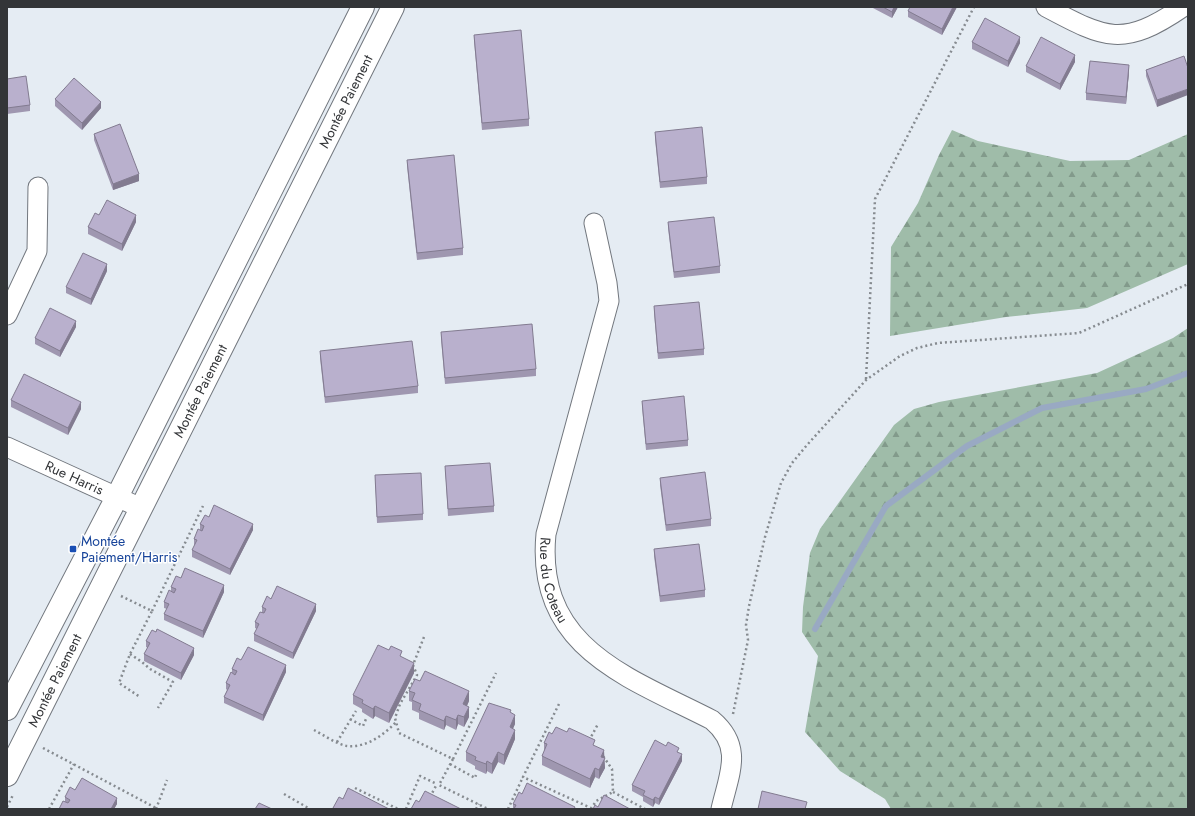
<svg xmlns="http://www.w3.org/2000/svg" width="1195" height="816" font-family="Jost,sans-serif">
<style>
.forest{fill:url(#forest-firs)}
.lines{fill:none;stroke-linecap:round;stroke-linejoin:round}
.stream{stroke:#99a9c3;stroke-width:6}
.minor-casing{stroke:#72777e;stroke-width:21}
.secondary-casing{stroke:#72777e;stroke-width:24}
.path{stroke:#868b90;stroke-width:2.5;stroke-dasharray:2 3;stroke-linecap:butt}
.minor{stroke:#fff;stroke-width:19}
.secondary{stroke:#fff;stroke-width:22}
.wall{fill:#9f97b0}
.shaded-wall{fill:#827b90}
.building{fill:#b9b0cd;stroke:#827b90}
.transit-dot{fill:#1a4fb4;stroke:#fff;stroke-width:1.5}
.labels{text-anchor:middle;stroke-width:3;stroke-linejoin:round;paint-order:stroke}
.street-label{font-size:14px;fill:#333538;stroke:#fff}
.transit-label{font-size:14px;fill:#164399;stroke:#fff;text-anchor:start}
</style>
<defs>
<pattern id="forest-firs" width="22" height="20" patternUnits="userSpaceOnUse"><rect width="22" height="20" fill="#9fbca9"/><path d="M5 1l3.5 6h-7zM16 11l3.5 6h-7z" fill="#829a8b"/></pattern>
</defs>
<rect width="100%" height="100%" fill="#e5ecf3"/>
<path class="forest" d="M952 130 978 141 1070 161 1129 160 1188 134V264L1087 308 1006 317 890 336 891 247 918 203 939 155Z
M1188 328V809H891L885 799 840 771 805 732 818 656 802 632 803 607 810 553 820 529 894 425 914 409 939 402 1097 373 1173 338Z"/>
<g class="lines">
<path class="stream" d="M815 629 886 506 967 446 1042 408 1146 389 1188 373"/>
<defs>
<g id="minor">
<path d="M1046 7C1106 39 1123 48 1183 7"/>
<path id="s1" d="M594 223 607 283 609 301 546 534C535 648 628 677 712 720 744 747 729 774 721 809"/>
<path d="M7 315 37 251 38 187"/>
<path id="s2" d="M7 447 141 508"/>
</g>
<g id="secondary">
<path d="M7 709 117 497 363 7"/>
<path id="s3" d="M7 775 393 7"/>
</g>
</defs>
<use href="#minor" class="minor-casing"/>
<use href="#secondary" class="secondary-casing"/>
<path class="path" d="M866 379 875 199 974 7
M121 596 152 611 130 654 119 683 140 697
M152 611 203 506
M424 637 413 665 417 675 400 704 395 718 399 733 453 759 439 785 488 809
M130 654 142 662 150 669 173 682 158 708
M559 704 523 777 591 808
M733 714 748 640 746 625 749 606 765 537 781 483 792 463 807 445 866 380 900 356 917 348 938 343 1079 333 1188 284
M350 719 363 726 366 719
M314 730C324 735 336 744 347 746 366 748 384 735 396 722
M592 741 591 737 598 724
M337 742 356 711
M43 748 156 808
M453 759 496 673
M450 764 475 778 476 775
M352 792 355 788 398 809
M613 792 645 809
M284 794 310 809
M430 797 437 784
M7 807 13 795
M49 809 74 764
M156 809 167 780
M406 809 420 776 437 784
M476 809 479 804
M508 809 523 777
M591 809 596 801 613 792 612 769 603 756"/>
<use href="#minor" class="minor"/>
<use href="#secondary" class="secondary"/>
</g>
<path class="wall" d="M871 7H898L892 18Z
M957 7 942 35 908 17V11Z
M474 35 529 119V126L482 130 474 41Z
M972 42 1020 43 1008 67 972 49Z
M1184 56 1157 107 1146 76V70Z
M1075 62 1060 90 1026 72V66Z
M1129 72 1126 104 1086 100V93Z
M7 79 30 105V111L7 114Z
M55 99 101 108 82 130 55 106Z
M655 132 707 177V184L660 188 655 139Z
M94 134 139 181 113 190 94 140Z
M407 160 463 248V255L417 260 407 166Z
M99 215 136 222 122 251 88 234V227Z
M668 222 720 266V273L674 278 668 228Z
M107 271 91 305 66 293V287Z
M654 306 704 349V355L658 359 654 313Z
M76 327 60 357 35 344V338Z
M441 332 536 369V376L445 384 441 339Z
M320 351 418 386V393L325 403 320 358Z
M11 400 81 409 68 435 11 407Z
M642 401 688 440V446L646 450 642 407Z
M445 466 494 506V512L448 516Z
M375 475 423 514V520L377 523Z
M660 478 711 519V526L666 531 660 485Z
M209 517 253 530 230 575 192 557V550L195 546 194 545V539L200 530V524Z
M654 549 705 590V597L660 602 654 556Z
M171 587 224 592 203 638 164 620V614L167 609 164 608V602L171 591Z
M271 599 316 611 293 659 254 641V634L257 629 255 628V622L262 612V607Z
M146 641 194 655 181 680 144 661V654L148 648 146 647Z
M402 657 414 673 389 723 375 716 373 719 362 712V709L353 704V695Z
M241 660 286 672 263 721 224 703V697L227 690 226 689V683L232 673V669Z
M409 691 469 701 467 706 469 717 464 727 458 724 456 730 446 725 444 730 419 719V713L412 710V702L409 701Z
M511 713 515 724 513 728 515 739 504 765 498 762 492 774 487 771 486 774 475 769V766L466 761V752Z
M552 734 595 746 604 758 605 768 599 779 595 777 590 788 542 765V756L544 752V743Z
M679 753 682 761 659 805 655 803 653 807 643 801V797L632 791V785Z
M75 790 117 804 114 809H59L65 802V797Z
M522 794 575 809H513V804Z"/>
<path class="shaded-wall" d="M894 7H898L892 18V12Z
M953 7H957L942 35V29Z
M1020 37V43L1008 67V61Z
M1075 55V62L1060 90V84Z
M1129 65V72L1126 104V97Z
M1188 89V95L1157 107V100Z
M101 102V108L82 130V123Z
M139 174V181L113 190V184Z
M136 215V222L122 251V244Z
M107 264V271L91 305V299Z
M76 321V327L60 357V351Z
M81 402V409L68 435V428Z
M253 524V530L230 575V569Z
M224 585V592L203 638V631Z
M316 604V611L293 659V653Z
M194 648V655L181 680V673Z
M414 663V673L389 723V713Z
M286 665V672L263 721V715Z
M469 691V701L463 714V704Z
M375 706V716L373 719V709Z
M469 707V717L464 727V717Z
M458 715V724L456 730V720Z
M515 715V724L510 736V727Z
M446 716V725L444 730V721Z
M515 730V739L504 765V755Z
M604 750 605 768 599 779V770L601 757Z
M498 752V762L492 774V764Z
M682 754V761L659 805V799Z
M487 761V771L486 774V764Z
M595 768V777L590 788V779Z
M655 797V803L653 807V800Z
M117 798V804L114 809H111Z"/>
<path class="building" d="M883 7H894L892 12Z
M910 7H953L942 29 908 11Z
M985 18 1020 37 1008 61 972 42Z
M521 30 529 119 482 123 474 35Z
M1041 37 1075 55 1060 84 1026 66Z
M1184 56 1188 68V89L1157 100 1146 70Z
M1090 61 1129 65 1126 97 1086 93Z
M26 76 30 105 7 108V79Z
M74 78 101 102 82 123 55 99Z
M120 124 139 174 113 184 94 134Z
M702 127 707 177 660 182 655 132Z
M454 155 463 248 417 253 407 160Z
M107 200 136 215 122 244 88 227 95 213 99 215Z
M714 217 720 266 674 272 668 222Z
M83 253 107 264 91 299 66 287Z
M699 302 704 349 658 353 654 306Z
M50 308 76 321 60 351 35 338Z
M532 324 536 369 445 378 441 332Z
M412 341 418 386 325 397 320 351Z
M24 374 81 402 68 428 11 400Z
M684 396 688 440 646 444 642 401Z
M490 463 494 506 448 509 445 466Z
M705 472 711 519 666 525 660 478Z
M421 473 423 514 377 517 375 475Z
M214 505 253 524 230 569 192 550 197 540 194 539 198 529 202 531 204 526 200 524 205 515 209 517Z
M699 544 705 590 660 596 654 549Z
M185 568 224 585 203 631 164 614 169 604 164 602 169 590 174 593 176 589 171 587 176 576 181 578Z
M277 586 316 604 293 653 254 634 259 624 255 622 260 612 264 613 266 609 262 607 267 596 271 599Z
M157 629 194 648 181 673 144 654 150 643 146 641 152 630 156 632Z
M378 645 389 650 391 646 402 651 400 656 414 663 389 713 375 706 373 709 362 703 363 700 353 695Z
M248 647 286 665 263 715 224 697 230 685 226 683 231 672 235 675 237 671 232 669 237 658 241 660Z
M425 671 469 691 463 704 469 707 464 717 458 715 456 720 446 716 444 721 419 710 421 704 412 700 415 693 409 691 415 679 420 681Z
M489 703 511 710 510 712 515 715 510 727 515 730 504 755 498 752 492 764 487 761 486 764 475 760 476 757 466 752Z
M556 727 567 732 569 728 595 740 593 745 604 750 601 757 605 758 599 770 595 768 590 779 542 756 547 744 544 743 549 732 552 734Z
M655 740 666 746 668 742 679 748 677 752 682 754 659 799 655 797 653 800 643 795 645 791 632 785Z
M82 778 117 798 111 809H59L63 801 68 803 70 800 65 797 70 787 75 790Z
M527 783 575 807 574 809H514L516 805 513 804 519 792 522 794Z
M348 788 389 809H335L333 808 339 797 343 799Z
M425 791 461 809H411L416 800 419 802Z
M762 791 807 802 805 809H758Z
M604 795 630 809H593L595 805 598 807Z
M259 803 272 809H255Z"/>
<rect class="transit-dot" x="69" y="545" width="8" height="8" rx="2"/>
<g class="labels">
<g class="street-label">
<text dy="5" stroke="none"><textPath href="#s3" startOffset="754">Montée Paiement</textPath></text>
<text dy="5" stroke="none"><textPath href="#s3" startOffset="430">Montée Paiement</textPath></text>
<text dy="5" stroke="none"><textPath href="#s2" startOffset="74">Rue Harris</textPath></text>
<text dy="5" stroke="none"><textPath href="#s1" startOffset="368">Rue du Coteau</textPath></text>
<text dy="5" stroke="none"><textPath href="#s3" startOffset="106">Montée Paiement</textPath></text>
</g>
<g class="transit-label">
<text x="81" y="546">Montée<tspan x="81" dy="16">Paiement/Harris</tspan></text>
</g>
</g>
<rect width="1195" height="816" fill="none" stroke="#333538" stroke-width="16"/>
</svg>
